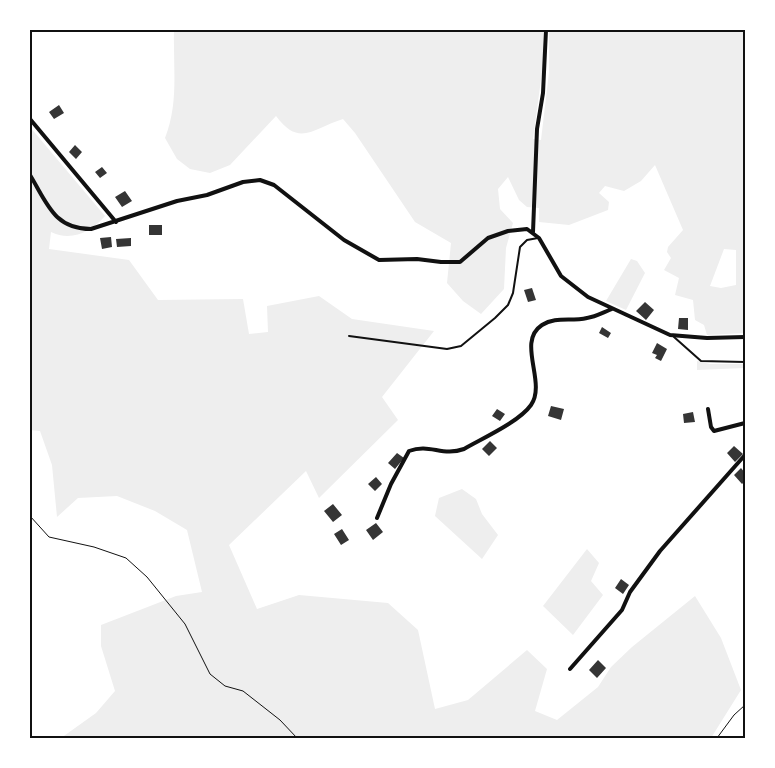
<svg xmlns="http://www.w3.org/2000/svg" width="775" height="768" font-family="Arial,sans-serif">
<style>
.green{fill:#eee;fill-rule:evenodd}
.building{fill:#353535}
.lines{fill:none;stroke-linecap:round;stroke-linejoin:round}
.path{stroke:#111;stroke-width:1}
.service{stroke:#111;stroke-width:2}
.minor{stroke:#111;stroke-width:4}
.neatline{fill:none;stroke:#111;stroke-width:2}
</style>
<rect width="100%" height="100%" fill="#fff"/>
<path class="green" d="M174 30H543V65L533 139 541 140 549 72V30H745V333L707 335 704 325 695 320 693 300 675 295 679 278 664 270 671 258 667 252 668 247 683 230 655 165 641 181 624 191 605 186 599 193 609 202 608 210 569 225 539 222V208L527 207 519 200 508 177 498 189 500 209 513 223 506 248 504 289 481 314 463 301 447 283 451 243 415 222 355 133 343 119C313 128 300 148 276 116L230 165 210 173 190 169 177 159 165 138C179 103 173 67 174 30ZM724 249 736 250V285L721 288 710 286Z
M30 127 105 216C91 232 71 242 51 232L49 249 129 260 158 300 243 299 249 334 268 332 267 306 319 296 352 319 434 331 382 397 398 420 319 498 306 471 229 545 257 609 299 595 388 603 418 630 435 709 468 700 527 650 547 669 535 711 557 720 598 687 611 667 632 647 695 596 721 638 741 690 711 738H61L96 713 115 691 101 646V625L176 596 202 592 187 530 155 511 117 496 78 498 57 517 52 465 40 431 30 430Z
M631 259 637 261 645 273 626 310 606 301Z
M697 361 710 364H745V368L697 370Z
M462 489 476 499 482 514 498 535 482 559 435 516 439 498Z
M587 549 599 563 591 581 603 595 573 635 543 606Z"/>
<path class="building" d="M59 105 64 113 54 119 49 112Z
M75 145 82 152 76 159 69 152Z
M102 167 107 173 100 178 95 172Z
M125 191 132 201 122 207 115 197Z
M149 225H162V235H149Z
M111 237 112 247 102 249 100 238Z
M131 238V246L117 247 116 239Z
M532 288 536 300 528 302 524 290Z
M645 302 654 310 646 320 636 311Z
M679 318H688V330L678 329Z
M602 327 611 333 608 338 599 333Z
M657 343 667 349 661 361 655 358 657 355 652 353Z
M551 406 564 409 561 420 548 416Z
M497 409 505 414 500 421 492 416Z
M693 412 695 422 684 423 683 414Z
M490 441 497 448 489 456 482 449Z
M734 446 743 454 735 462 727 453Z
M397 453 404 458 395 469 388 463Z
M741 468 745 473V481L742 484 734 475Z
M376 477 382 484 375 491 368 484Z
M333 504 342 515 333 522 324 511Z
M376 523 383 532 373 540 366 530Z
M342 529 349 540 341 545 334 534Z
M621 579 629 585 623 594 615 588Z
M598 660 606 668 597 678 589 670Z"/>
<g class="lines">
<path class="path" d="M30 516 49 537 94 547 126 558 147 577 185 624 210 674 225 686 243 691 280 720 297 738
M717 738 734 715 745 705"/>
<path class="service" d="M349 336 447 349 461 346 495 318 508 305 513 293 520 247 527 240 538 238
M674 337 701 361 745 362"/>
<path class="minor" d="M30 119 116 222
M30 175C47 203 54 229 91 229L177 201 207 195 243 182 260 180 274 185 344 240 379 260 417 259 441 262H460L488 238 508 231 527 229 539 238 561 276 588 297 670 335 707 338 745 337
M533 232 537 129 543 93 546 30
M708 409 711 427 714 431 745 423
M377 518 391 484 409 451C430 443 442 457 464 449 483 438 519 422 531 405 547 382 516 342 542 325 556 316 571 322 587 318 595 317 604 312 612 309
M570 669 622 610 630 592 660 551 745 455"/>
</g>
<rect width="775" height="768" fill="none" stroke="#ffffff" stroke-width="62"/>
<rect x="31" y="31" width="713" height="706" class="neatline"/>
</svg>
